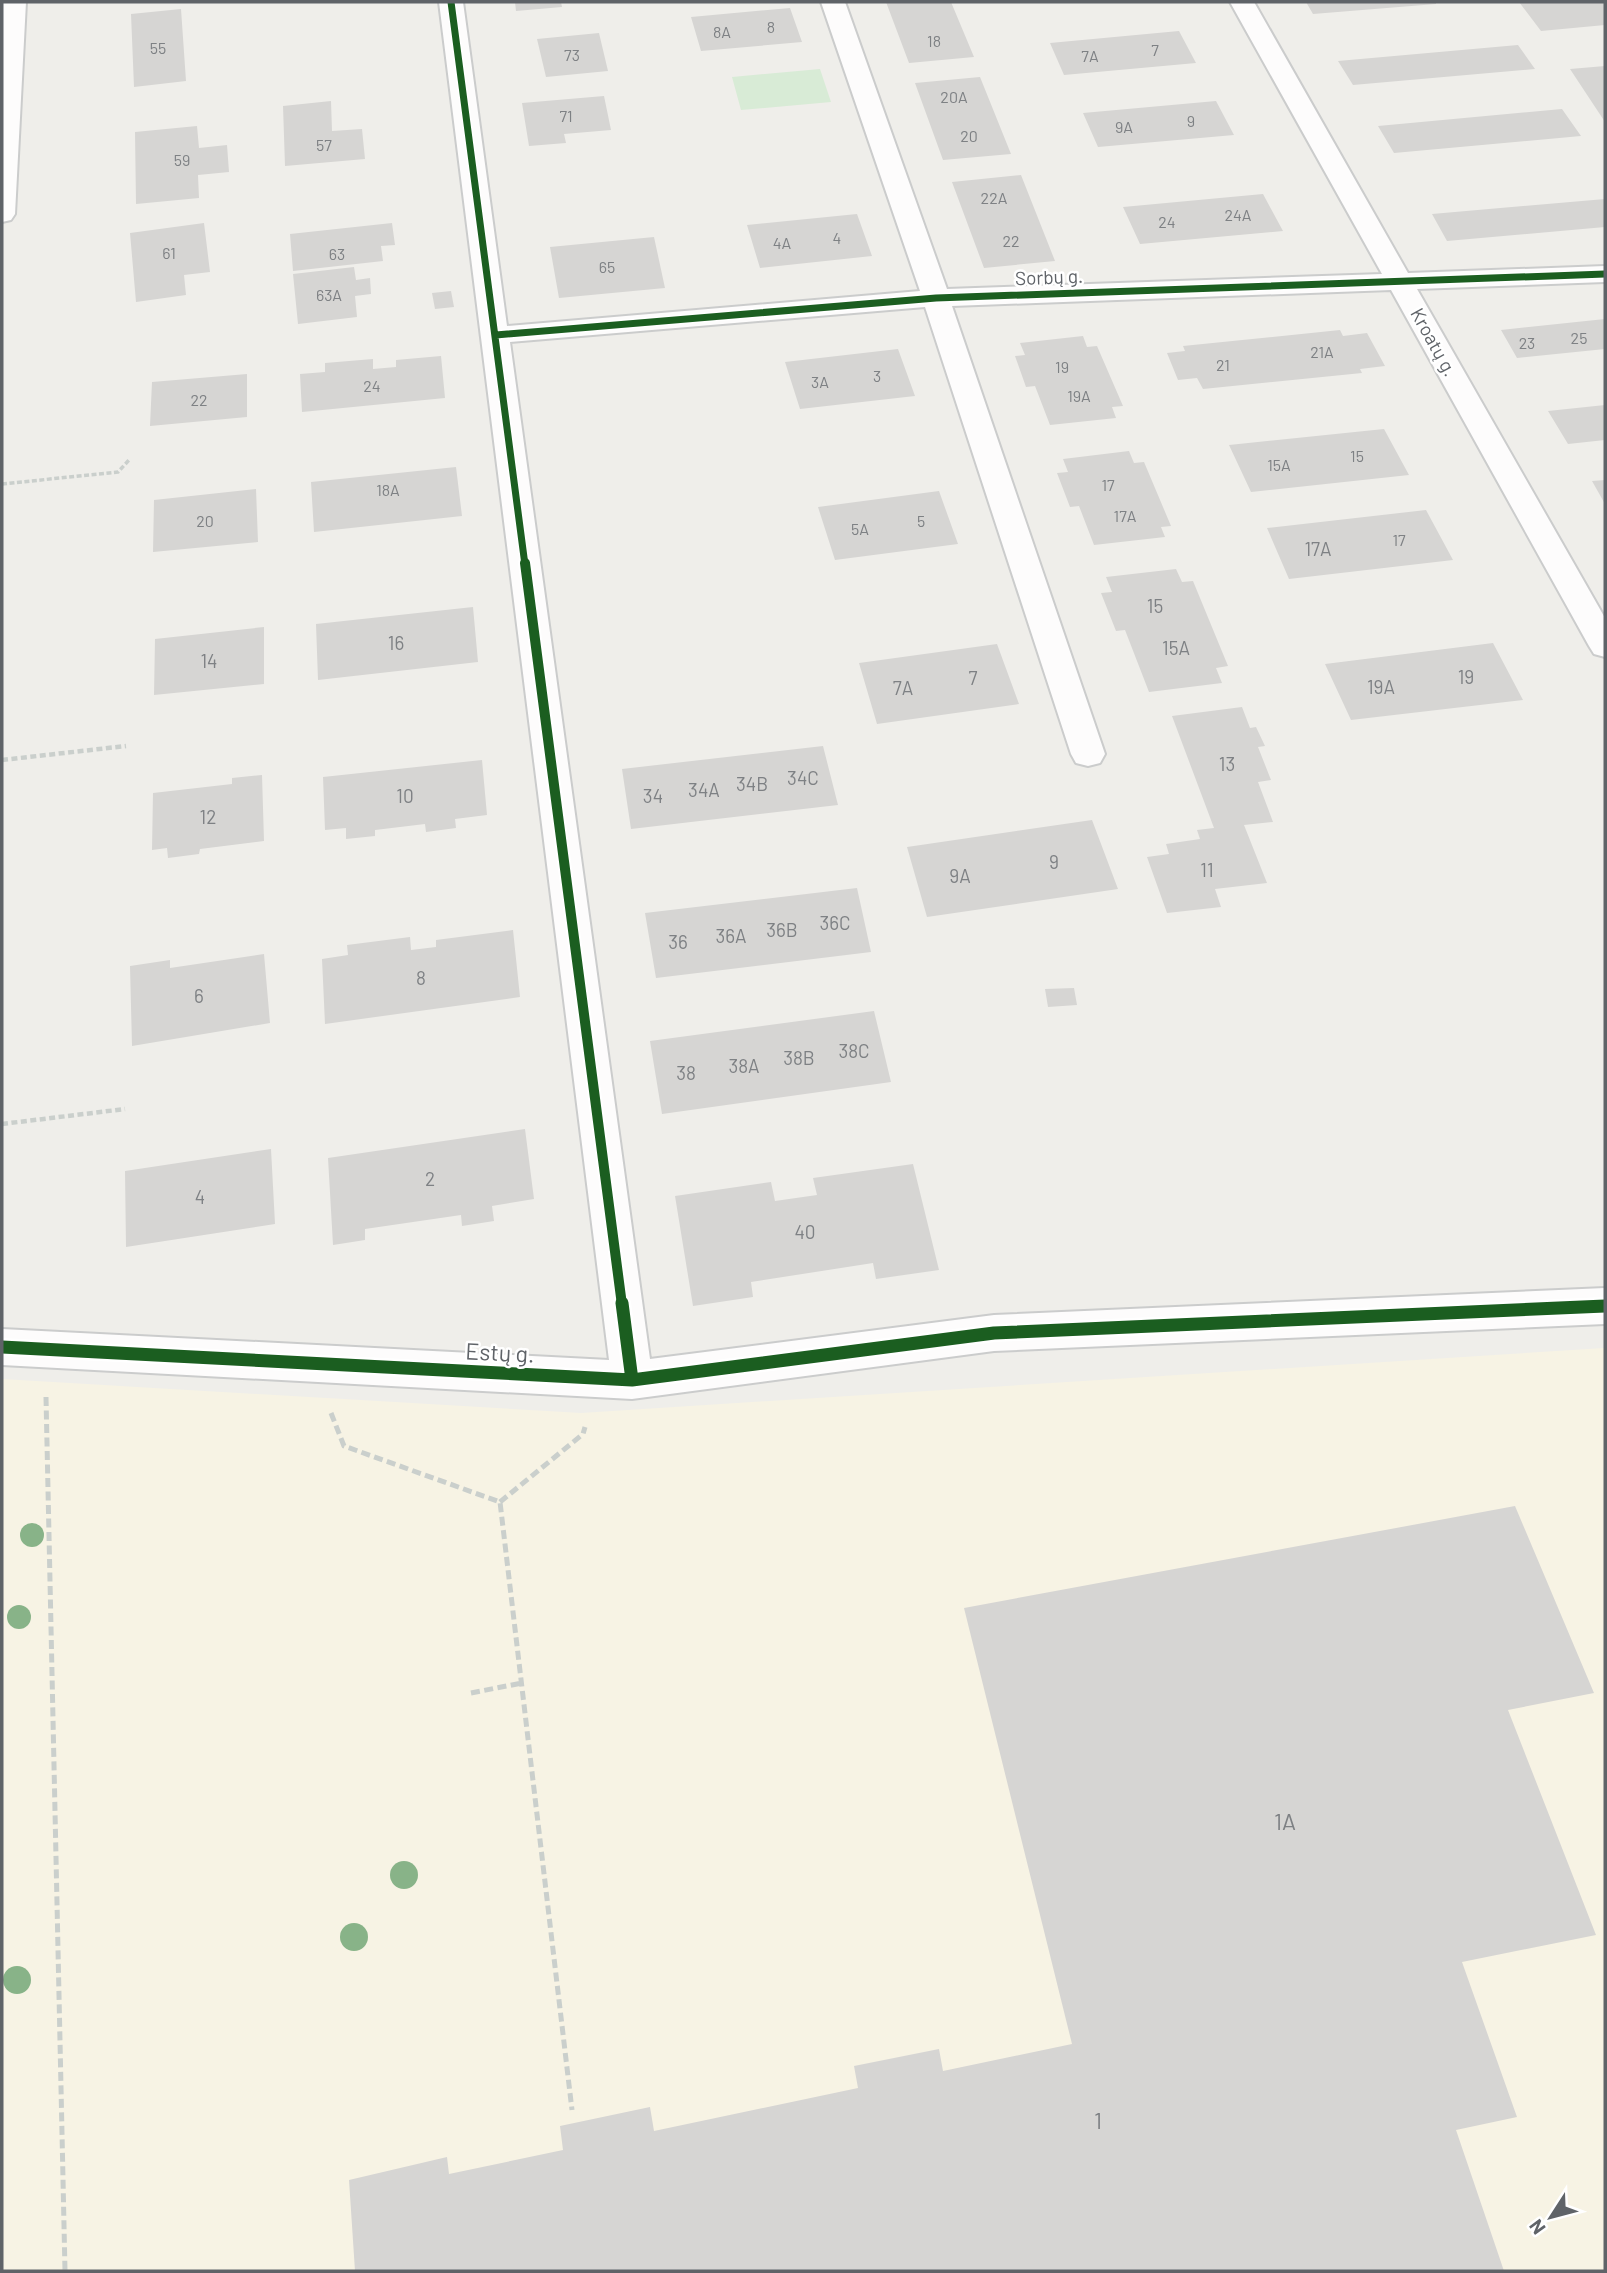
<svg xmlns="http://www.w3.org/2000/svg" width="1607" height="2273" font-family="Barlow,sans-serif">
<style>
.commercial{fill:#f7f3e4}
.green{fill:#d8ebd6}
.building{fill:#d6d5d3}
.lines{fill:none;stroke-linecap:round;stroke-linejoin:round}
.minor-casing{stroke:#cbcccc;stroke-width:4}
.path-far2{stroke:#cacfcc;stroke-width:3.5;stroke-dasharray:5 2.5;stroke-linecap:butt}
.path-far1{stroke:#cacfcc;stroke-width:4.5;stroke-dasharray:6 3.5;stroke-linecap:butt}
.path{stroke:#cacfcc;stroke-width:5;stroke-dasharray:9 4.5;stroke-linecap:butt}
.minor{fill:#fdfcfc;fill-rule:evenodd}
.cycleway-far2-casing{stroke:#fff;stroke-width:10}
.cycleway-far1-casing{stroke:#fff;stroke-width:14}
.cycleway-casing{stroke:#fff;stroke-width:18}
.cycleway-far2{stroke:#1b5e20;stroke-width:7}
.cycleway-far1{stroke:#1b5e20;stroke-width:10}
.cycleway{stroke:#1b5e20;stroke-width:13}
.tree{fill:#88b388}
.labels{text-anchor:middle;stroke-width:5;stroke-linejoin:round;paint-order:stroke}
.far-number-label{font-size:16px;fill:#7e8184}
.far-street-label{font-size:19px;fill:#5f6368;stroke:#fff}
.number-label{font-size:19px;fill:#7e8184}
.street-label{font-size:23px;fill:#5f6368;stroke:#fff}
.near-number-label{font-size:23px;fill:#7e8184}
</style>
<rect width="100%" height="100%" fill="#efeeea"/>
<path class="commercial" d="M1604 1348 1605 2271H2V1379L581 1413Z"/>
<path class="green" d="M820 69 831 102 741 110 732 77Z"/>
<path class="building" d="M515 2H561L562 7 516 11Z
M886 2H951L974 57 909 63Z
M1306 2H1436V4L1313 14Z
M1519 2H1605V25L1541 31Z
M790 8 802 42 701 51 691 17Z
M181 9 186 81 134 87 131 14Z
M1179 31 1196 63 1064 75 1050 43Z
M599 33 608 71 546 77 537 39Z
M1518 45 1535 69 1353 85 1338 61Z
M1605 66V122L1570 69Z
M980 77 1011 154 943 160 915 83Z
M604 96 611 130 564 134 566 143 529 146 522 103Z
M331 101 332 131 362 129 365 159 285 166 283 106Z
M1216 101 1234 135 1098 147 1083 113Z
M1562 109 1581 136 1394 153 1378 126Z
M197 126 199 148 227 145 229 172 198 175 199 198 136 204 135 132Z
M1021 175 1055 261 984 268 952 182Z
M1263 194 1283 231 1140 244 1123 207Z
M1605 199V227L1447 241 1432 214Z
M857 214 872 256 760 268 747 225Z
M204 223 210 272 184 275 186 295 136 302 130 233Z
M392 223 395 245 381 246 383 261 293 271 290 234Z
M654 237 665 288 559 298 550 247Z
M354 267 356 280 370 278 371 294 355 296 357 317 298 324 293 274Z
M451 291 454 307 435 309 432 293Z
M1605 319V349L1517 358 1501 330Z
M1340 330 1343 336 1367 333 1385 366 1360 369 1362 373 1203 389 1197 378 1178 380 1167 353 1185 351 1183 346Z
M1083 336 1087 347 1097 346 1123 406 1112 407 1116 418 1050 425 1035 386 1026 387 1015 356 1025 355 1020 343Z
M898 349 915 396 800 409 785 362Z
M441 356 445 398 302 412 300 374 325 372V363L373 359V369L396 367V360Z
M247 374V417L150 426 152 382Z
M1605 405V440L1568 444 1548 411Z
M1384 429 1409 475 1251 492 1229 445Z
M1129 451 1134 463 1144 462 1171 526 1161 527 1165 537 1094 545 1079 506 1070 507 1057 473 1068 472 1063 459Z
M456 467 462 516 314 532 311 482Z
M1605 480V504L1592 481Z
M256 489 258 542 153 552 154 500Z
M939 491 958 544 835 560 818 507Z
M1426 510 1453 560 1289 579 1267 528Z
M1176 569 1182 582 1193 581 1228 666 1216 668 1222 683 1149 692 1125 630 1116 631 1101 593 1112 592 1106 577Z
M473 607 478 662 318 680 316 624Z
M264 627V684L154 695 155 639Z
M1493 643 1523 700 1351 720 1325 664Z
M997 644 1019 704 877 724 859 663Z
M1242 707 1250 728 1256 727 1265 746 1258 747 1271 780 1258 782 1273 822 1244 825 1267 883 1215 889 1221 907 1167 913 1147 857 1169 854 1166 844 1200 839 1197 830 1214 828 1172 716Z
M823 746 838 805 631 829 622 769Z
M482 760 487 815 455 819 456 828 426 832 425 824 375 830V836L346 839V828L325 830 323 777Z
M262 775 264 841 200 849 199 854 168 858 167 848 152 850 153 793 232 784V778Z
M1092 820 1118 889 927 917 907 847Z
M857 888 871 952 656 978 645 913Z
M513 930 520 997 325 1024 322 959 348 955 347 945 410 937 411 950 436 947V940Z
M264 954 270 1023 132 1046 130 966 170 960V968Z
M1074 988 1077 1005 1048 1007 1045 989Z
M874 1011 891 1082 662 1114 650 1041Z
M525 1129 534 1199 492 1206 494 1221 462 1226 461 1215 365 1229V1240L333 1245 328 1158Z
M271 1149 275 1224 126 1247 125 1171Z
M913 1164 939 1270 876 1279 873 1263 751 1282 753 1297 693 1306 675 1196 771 1182 775 1201 817 1195 813 1178Z
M1515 1506 1594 1693 1508 1710 1596 1935 1462 1962 1517 2117 1456 2130 1504 2271H355L349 2180 447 2157 449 2174 563 2150 560 2126 650 2107 654 2131 858 2088 854 2066 939 2049 943 2071 1072 2044 964 1608Z"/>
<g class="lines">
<defs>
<path id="minor" d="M2 2H26L15 214 11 220 2 222Z
M439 2H463L507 326 920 291 821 2H845L947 289 1382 274 1230 2H1254L1408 273 1605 266V282L1417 289 1605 618V657L1594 654 1589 646 1391 290 952 306 1105 754 1100 763 1088 766 1076 763 1071 754 925 307 510 342 650 1359 994 1315 1605 1288V1324L994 1351 632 1399 2 1365V1329L609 1360Z"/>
</defs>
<use href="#minor" class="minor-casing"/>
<path class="path-far2" d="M2 484 118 472 129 460"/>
<path class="path-far1" d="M2 760 126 746
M2 1124 125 1109"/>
<path class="path" d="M46 1397 65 2271
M331 1413 344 1446 500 1502 572 2110
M500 1502 583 1434 585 1427
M471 1693 522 1683"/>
<use href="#minor" class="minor"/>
<defs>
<path id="cycleway-far2" d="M451 2 525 565
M496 335 936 298 1605 274"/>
<path id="cycleway-far1" d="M525 563 622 1305"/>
<path id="cycleway" d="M622 1303 632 1380
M2 1347 632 1380 994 1333 1605 1306"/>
</defs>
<use href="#cycleway-far2" class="cycleway-far2-casing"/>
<use href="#cycleway-far1" class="cycleway-far1-casing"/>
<use href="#cycleway" class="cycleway-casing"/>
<use href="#cycleway-far2" class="cycleway-far2"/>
<use href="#cycleway-far1" class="cycleway-far1"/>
<use href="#cycleway" class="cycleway"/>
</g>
<g class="tree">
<circle cx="32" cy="1535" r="12"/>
<circle cx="19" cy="1617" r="12"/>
<circle cx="404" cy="1875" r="14"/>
<circle cx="354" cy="1937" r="14"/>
<circle cx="17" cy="1980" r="14"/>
</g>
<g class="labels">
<g class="far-number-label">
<text x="771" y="33">8</text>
<text x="722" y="38">8A</text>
<text x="934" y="47">18</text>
<text x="158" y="54">55</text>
<text x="1155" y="56">7</text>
<text x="572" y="61">73</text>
<text x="1090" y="62">7A</text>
<text x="954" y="103">20A</text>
<text x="566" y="122">71</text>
<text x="1191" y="127">9</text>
<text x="1124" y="133">9A</text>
<text x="969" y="142">20</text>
<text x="324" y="151">57</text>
<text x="182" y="166">59</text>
<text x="994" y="204">22A</text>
<text x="1238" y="221">24A</text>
<text x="1167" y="228">24</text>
<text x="837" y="244">4</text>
<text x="1011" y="247">22</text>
<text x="782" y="249">4A</text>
<text x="169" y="259">61</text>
<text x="337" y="260">63</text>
<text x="607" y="273">65</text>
<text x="329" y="301">63A</text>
<text x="1579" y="344">25</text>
<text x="1527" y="349">23</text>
<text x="1322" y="358">21A</text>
<text x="1223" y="371">21</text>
<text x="1062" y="373">19</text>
<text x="877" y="382">3</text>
<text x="820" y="388">3A</text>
<text x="372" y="392">24</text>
<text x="1079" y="402">19A</text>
<text x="199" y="406">22</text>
<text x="1357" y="462">15</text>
<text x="1279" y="471">15A</text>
<text x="1108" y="491">17</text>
<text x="388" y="496">18A</text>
<text x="1125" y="522">17A</text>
<text x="205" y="527">20</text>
<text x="921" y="527">5</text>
<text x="860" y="535">5A</text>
<text x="1399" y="546">17</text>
</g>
<g class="far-street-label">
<text transform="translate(1049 277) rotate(-2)" y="7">Sorbų g.</text>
<text transform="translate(1434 342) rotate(61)" y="7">Kroatų g.</text>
</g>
<g class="number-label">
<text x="1318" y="556">17A</text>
<text x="1155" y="613">15</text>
<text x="396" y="650">16</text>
<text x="1176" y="655">15A</text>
<text x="209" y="668">14</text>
<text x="1466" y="684">19</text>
<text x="973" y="685">7</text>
<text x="1381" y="694">19A</text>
<text x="903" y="695">7A</text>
<text x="1227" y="771">13</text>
<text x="803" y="785">34C</text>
<text x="752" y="791">34B</text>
<text x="704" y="797">34A</text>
<text x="405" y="803">10</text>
<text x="653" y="803">34</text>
<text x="208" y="824">12</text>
<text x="1054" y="869">9</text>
<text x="1207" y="877">11</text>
<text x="960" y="883">9A</text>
<text x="835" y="930">36C</text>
<text x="782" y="937">36B</text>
<text x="731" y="943">36A</text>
<text x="678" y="949">36</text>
<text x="421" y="985">8</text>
<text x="199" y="1003">6</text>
<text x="854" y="1058">38C</text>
<text x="799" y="1065">38B</text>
<text x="744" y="1073">38A</text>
<text x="686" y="1080">38</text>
<text x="430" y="1186">2</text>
<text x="200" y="1204">4</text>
<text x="805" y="1239">40</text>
</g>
<g class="street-label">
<text transform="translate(500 1353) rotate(3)" y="8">Estų g.</text>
</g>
<g class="near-number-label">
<text x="1285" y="1830">1A</text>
<text x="1098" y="2129">1</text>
</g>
</g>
<rect width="1607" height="2273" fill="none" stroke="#5f6368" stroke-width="7"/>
<g transform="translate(1551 2217) rotate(234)" stroke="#ffffff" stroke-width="5" paint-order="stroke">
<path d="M0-5L12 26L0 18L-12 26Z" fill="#5f6368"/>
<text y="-10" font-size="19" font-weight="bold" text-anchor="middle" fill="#5f6368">N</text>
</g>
</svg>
